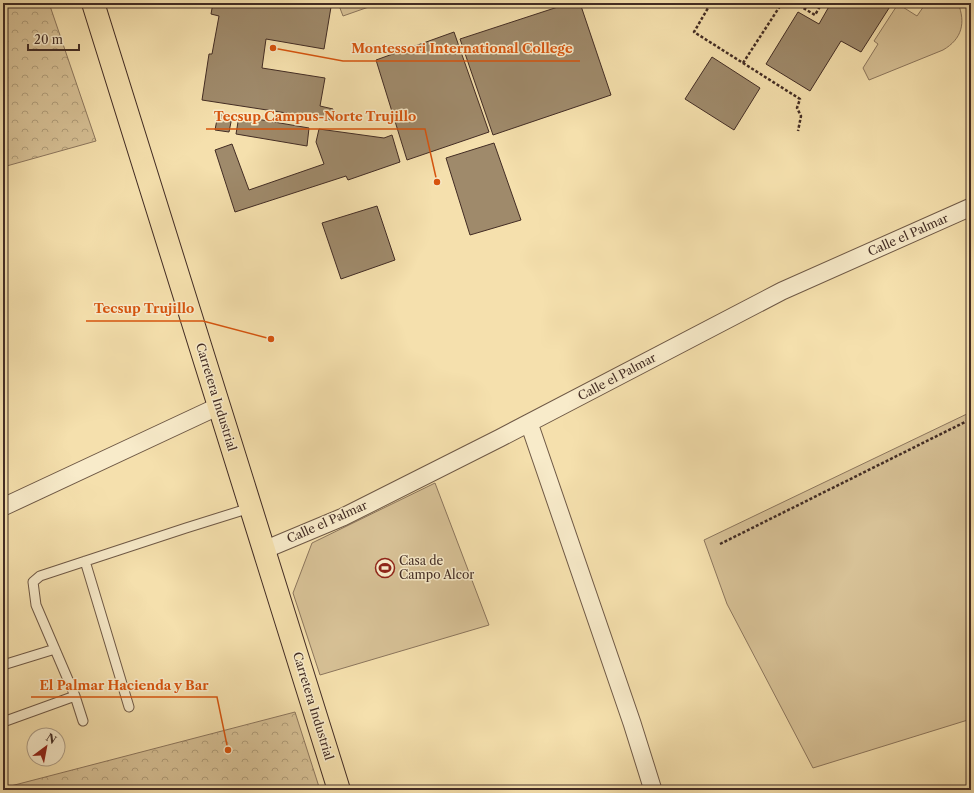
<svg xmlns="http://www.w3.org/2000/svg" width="974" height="793" font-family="'Libre Caslon Text',serif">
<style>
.green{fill:#d7c196;stroke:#8c765d}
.park{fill:url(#park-crowns);stroke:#8c765d}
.building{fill:#9f8a6b;stroke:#422c24}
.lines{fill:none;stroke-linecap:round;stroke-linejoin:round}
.service-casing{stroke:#6f5946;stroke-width:11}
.minor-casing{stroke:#6f5946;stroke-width:19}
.trunk-casing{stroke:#422c24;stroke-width:24}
.path{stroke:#422c24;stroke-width:2.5;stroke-dasharray:3 2;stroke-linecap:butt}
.service{stroke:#f8ebca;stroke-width:9}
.minor{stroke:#f8ebca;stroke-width:17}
.trunk{stroke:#f5e0ad;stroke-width:22}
.labels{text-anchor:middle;stroke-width:3;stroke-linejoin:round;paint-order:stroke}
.street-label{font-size:12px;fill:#422c24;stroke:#f8ebca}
.poi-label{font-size:12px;fill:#422c24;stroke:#f8ebca;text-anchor:start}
.leader{fill:none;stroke:#d7540e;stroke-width:1.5}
.callout-dot{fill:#d7540e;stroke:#f8ebca;stroke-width:1.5}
.callout-label{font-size:13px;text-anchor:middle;font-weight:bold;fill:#d7540e;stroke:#f8ebca;stroke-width:3;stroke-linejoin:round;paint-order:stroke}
</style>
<defs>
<pattern id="park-crowns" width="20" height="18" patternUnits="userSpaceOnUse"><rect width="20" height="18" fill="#d7c196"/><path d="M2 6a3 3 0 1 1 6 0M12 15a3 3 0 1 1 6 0" fill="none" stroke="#b09d7a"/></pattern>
</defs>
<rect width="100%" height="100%" fill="#f5e0ad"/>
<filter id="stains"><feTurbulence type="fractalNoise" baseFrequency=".005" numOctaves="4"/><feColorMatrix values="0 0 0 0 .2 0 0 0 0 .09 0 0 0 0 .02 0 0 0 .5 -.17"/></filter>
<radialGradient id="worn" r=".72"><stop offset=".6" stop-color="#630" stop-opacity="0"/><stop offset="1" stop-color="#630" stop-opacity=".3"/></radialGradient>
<path class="green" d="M338 3H380L343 16Z
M926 3H958C966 23 962 39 943 50L869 80 863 68 878 44 874 41 898 4 917 16Z
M971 412V719L813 768 727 604 704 540Z
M435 483 489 625 320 675 293 593 312 543Z"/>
<path class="park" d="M3 3H49L96 141 3 167Z
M295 712 320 790H3V788Z"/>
<path class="building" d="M213 3H304L331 7 324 49 266 39 262 68 325 78 320 106 333 109 332 120 202 100 209 54H212L219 16 211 14Z
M570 3H580L611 95 493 135 460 39Z
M831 3H895L893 6 891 5 861 52 841 41 810 91 766 64 798 12 819 24Z
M454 32 489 132 407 160 376 60Z
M712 57 760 88 734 130 685 99Z
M218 114 232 117 229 132 215 130Z
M239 116 309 128 307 146 236 134Z
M319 129 384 138 392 135 400 162 348 180 346 176 235 212 215 150 232 144 249 190 324 164 316 142Z
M494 143 521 220 470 235 446 158Z
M377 206 395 260 341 279 322 223Z"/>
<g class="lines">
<defs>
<path id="service" d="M85 561 129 707
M3 665 55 649
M83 721 75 696 36 605 33 582 40 576 186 528 250 508
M3 722 75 696"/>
<path id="minor" d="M529 423 632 723 653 790
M3 507 219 406
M264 550 343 517 500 438 782 291 971 207"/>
<path id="trunk" d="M93 3 339 790"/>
</defs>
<use href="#service" class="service-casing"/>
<use href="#minor" class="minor-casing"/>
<use href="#trunk" class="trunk-casing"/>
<path class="path" d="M700 3 708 8 694 32 800 99 797 108 801 116 798 131
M795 3 815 15 822 3
M743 63 782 3
M720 544 971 419"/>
<use href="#service" class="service"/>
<use href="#minor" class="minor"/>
<use href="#trunk" class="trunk"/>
</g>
<defs>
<symbol id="stadium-ring" viewBox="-11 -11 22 22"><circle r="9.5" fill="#f8ebca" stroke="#8f2418" stroke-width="1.5"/><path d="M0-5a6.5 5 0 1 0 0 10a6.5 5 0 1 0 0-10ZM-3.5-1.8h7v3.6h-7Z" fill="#8f2418"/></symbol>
</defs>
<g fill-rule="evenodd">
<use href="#stadium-ring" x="374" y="557" width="22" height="22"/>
</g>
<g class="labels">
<g class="street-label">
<text transform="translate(908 235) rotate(-24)" y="4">Calle el Palmar</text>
<text transform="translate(617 377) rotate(-28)" y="4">Calle el Palmar</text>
<text transform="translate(216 397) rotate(73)" y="4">Carretera Industrial</text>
<text transform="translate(327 522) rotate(-24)" y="4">Calle el Palmar</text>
<text transform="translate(313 706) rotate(73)" y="4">Carretera Industrial</text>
</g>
<g class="poi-label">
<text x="399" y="565">Casa de<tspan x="399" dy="14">Campo Alcor</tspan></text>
</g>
</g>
<path class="leader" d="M273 48L343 61H580M437 182L425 129H206M271 339L203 321H86M228 750L217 697H31"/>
<g class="callout-dot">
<circle cx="273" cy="48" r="4"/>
<circle cx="437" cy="182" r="4"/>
<circle cx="271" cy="339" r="4"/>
<circle cx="228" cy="750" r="4"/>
</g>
<g class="callout-label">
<text x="462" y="53">Montessori International College</text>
<text x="315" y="121">Tecsup Campus-Norte Trujillo</text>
<text x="144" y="313">Tecsup Trujillo</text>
<text x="124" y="690">El Palmar Hacienda y Bar</text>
</g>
<rect width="974" height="793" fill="none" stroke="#f5e0ad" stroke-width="16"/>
<rect x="4" y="4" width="966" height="785" fill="none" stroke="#422c24" stroke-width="2"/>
<rect x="8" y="8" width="958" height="777" fill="none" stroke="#422c24"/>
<g transform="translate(46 747) rotate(32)"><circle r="19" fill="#f8ebca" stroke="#af9f88"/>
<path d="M0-3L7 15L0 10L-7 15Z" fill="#8f2418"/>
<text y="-6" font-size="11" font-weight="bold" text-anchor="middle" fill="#422c24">N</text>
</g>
<path d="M28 44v6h51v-6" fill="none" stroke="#422c24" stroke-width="2"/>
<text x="34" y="44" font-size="12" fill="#422c24" stroke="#f8ebca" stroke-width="3" paint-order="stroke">20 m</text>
<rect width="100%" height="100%" filter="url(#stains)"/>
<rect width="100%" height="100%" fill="url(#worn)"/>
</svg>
